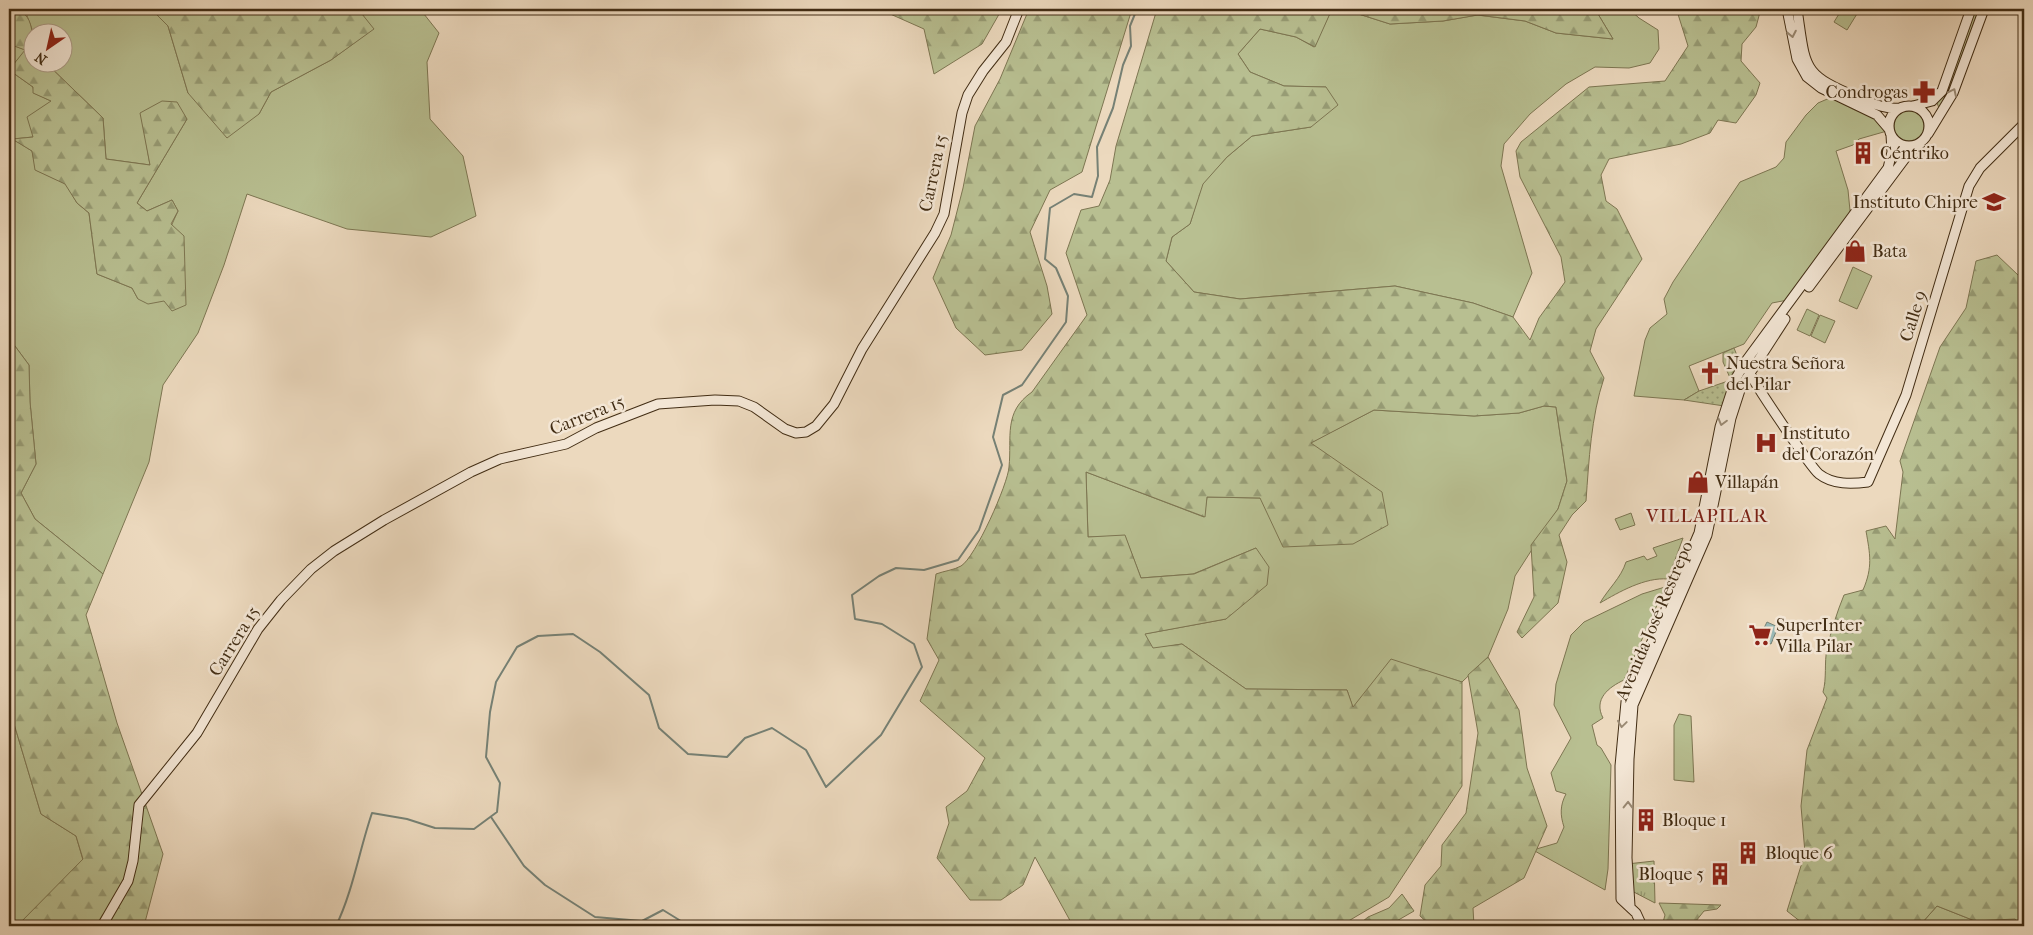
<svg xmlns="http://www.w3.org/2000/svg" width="2033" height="935" font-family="'IM FELL French Canon',serif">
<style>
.grass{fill:#b8bf91;stroke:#7d7652}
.forest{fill:url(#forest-firs);stroke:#7d7652}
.park{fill:url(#park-tufts);stroke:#7d7652}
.garden{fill:url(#garden-dots);stroke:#7d7652}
.water{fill:#99b9b6;stroke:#768175}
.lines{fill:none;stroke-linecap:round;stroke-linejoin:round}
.stream{stroke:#768175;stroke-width:2}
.secondary-casing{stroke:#422d14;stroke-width:11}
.secondary{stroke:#f3e6d5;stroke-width:9}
.oneway{stroke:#9a8a74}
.labels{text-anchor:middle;stroke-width:5;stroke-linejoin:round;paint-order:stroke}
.poi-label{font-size:18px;fill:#422d14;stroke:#f3e6d5;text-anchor:start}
.street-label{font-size:18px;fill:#422d14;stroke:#f3e6d5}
.neighbourhood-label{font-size:19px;letter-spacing:1px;fill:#7a1f14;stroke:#f3e6d5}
</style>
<defs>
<pattern id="forest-firs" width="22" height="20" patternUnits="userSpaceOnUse" patternTransform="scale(1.25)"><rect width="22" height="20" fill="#b8bf91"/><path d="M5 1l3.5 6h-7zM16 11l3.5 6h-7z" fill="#979c75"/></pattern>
<pattern id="park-tufts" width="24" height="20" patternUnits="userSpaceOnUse" patternTransform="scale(1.25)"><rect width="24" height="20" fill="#b8bf91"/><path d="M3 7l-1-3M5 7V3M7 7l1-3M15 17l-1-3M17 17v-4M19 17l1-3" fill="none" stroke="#979c75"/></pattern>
<pattern id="garden-dots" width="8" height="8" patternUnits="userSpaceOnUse" patternTransform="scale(1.25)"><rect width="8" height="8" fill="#b8bf91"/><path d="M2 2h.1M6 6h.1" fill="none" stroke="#979c75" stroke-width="1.8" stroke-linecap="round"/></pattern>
</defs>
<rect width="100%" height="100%" fill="#ecd9be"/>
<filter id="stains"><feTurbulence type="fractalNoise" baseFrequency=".004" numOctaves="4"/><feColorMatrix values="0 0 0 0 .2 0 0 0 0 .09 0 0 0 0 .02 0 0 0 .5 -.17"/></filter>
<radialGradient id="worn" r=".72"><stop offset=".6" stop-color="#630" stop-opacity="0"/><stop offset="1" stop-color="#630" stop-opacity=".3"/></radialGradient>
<path class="grass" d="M18 9H151L168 26 188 93 259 114 271 92 331 60 373 29 358 9H420L439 33 427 62 430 119 463 156 476 216 431 237 347 229 247 194 224 265 198 333 163 385 149 462 103 574 35 519 21 493 36 464 30 402 29 365 9 338V283L12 274 9 249V44L26 50 9 70 33 87 34 93 51 101 33 137 13 139 32 151 36 170 66 184 77 203 89 213 97 274 132 288 138 299 178 211 172 200 147 211 137 203 187 119 141 113 150 165 106 159 103 118 46 63 62 62V32H33L26 13Z
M1332 9H1343L1390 24 1443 21 1477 15 1525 21 1556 33 1613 39 1595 9H1629L1639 18 1658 30 1659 49 1650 63 1629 68 1595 67 1566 84 1530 114 1504 144 1501 166 1532 273 1513 317 1473 303 1395 286 1240 299 1194 292 1166 261 1172 237 1190 224 1202 184 1227 157 1252 136 1311 127 1326 87 1284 86 1250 72 1238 54 1260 29 1296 37 1314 47Z
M1842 9H1860L1847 30 1834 22Z
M1974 9H1979L1957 74 1939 108 1937 103 1943 93Z
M1832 97 1872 115 1887 131 1859 139 1853 145 1836 151 1848 190 1851 221 1793 299 1772 303 1744 344 1689 366 1699 391 1684 400 1634 396 1645 340 1650 328 1667 314 1664 299 1673 282 1740 182 1776 167 1784 158 1786 142 1806 115 1818 103Z
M1894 126a15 15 0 1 1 30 0a15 15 0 1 1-30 0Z
M1853 267 1872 276 1857 309 1839 301Z
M1807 309 1819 315 1810 336 1797 330Z
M1820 315 1835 321 1825 343 1811 336Z
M1544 406 1556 407 1567 481 1558 509 1515 576 1508 609 1488 657 1462 682 1391 660 1353 708 1347 690 1246 689 1182 644 1153 649 1144 634 1226 619 1256 548 1193 574 1141 578 1125 536 1088 537 1086 472 1204 517 1207 497 1260 498 1310 443 1374 410 1474 416 1519 413Z
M1631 513 1635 525 1620 530 1615 519Z
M1683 538 1668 579C1645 577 1619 592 1600 603 1608 589 1621 578 1626 562L1644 556 1647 560 1657 556 1653 548Z
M1665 587 1624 680C1609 687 1593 699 1603 718L1592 725 1597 745 1601 748 1611 765 1608 869 1605 890 1533 850 1557 843 1564 827C1560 815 1560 805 1566 794L1556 791 1551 773 1571 738 1554 705 1556 684 1571 635 1584 622 1642 594Z
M9 707 41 814 76 836 83 860 17 926H9Z
M1679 714 1691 716 1694 782 1674 780V725Z
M1937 906 1975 921 2015 919 2022 926H1909L1921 924Z"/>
<path class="forest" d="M9 9C38 9 32 42 32 62L46 63 103 118 106 159 150 165 140 113 162 101 177 102 187 119 137 203 147 211 172 200 178 211 171 224 184 236 186 305 172 311 164 301 148 304 138 299 132 288 97 274 89 213 77 203 65 184 35 170 32 151 12 139 33 137 27 117 51 101 33 93V87L9 70 25 50 9 44Z
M151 9H358L374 29 331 60 271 92 259 114 227 138 188 93 168 26Z
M879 9H1002L982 44 934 74 924 29Z
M1029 9H1132L1082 172 1050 190 1030 232 1047 286 1052 314 1022 350 985 355 956 328 933 278 951 235 963 188 975 126 1000 79Z
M1157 9H1332L1315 47 1296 37 1260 29 1238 54 1250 72 1284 86 1326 87 1338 105 1311 127 1252 136 1227 157 1203 184 1190 224 1172 237 1166 261 1194 292 1240 299 1395 286 1473 303 1513 317 1530 340 1539 318 1565 282 1561 257 1520 177 1516 151 1521 142 1589 87 1665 81 1688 46 1677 11 1672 9H1757L1760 12 1756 27 1742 44 1741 61 1760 83 1756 95 1736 123 1718 120 1710 133 1681 144 1609 159 1601 175 1606 201 1617 209 1642 259 1596 329 1590 351 1604 378C1591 417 1589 460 1586 501L1572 515 1559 535 1567 562 1558 603 1522 638 1517 632 1534 597 1531 545 1558 509 1567 481 1556 407 1544 406 1519 413 1474 416 1374 410 1311 443 1382 492 1388 525 1353 544 1283 547 1260 498 1207 497 1205 517 1086 472 1088 537 1125 535 1141 578 1194 574 1256 548 1269 567 1267 585 1226 619 1145 634 1153 648 1182 644 1246 689 1347 690 1353 707 1391 659 1462 682V786L1389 897 1340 926H1073L1035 857 1023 885 1001 900H970L937 858 949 823 946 807 967 791 985 758 920 701 939 660 927 639 936 574C944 571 954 570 961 566 975 558 1008 484 1009 467 1012 437 1003 412 1032 392L1087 315 1066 253 1081 210 1099 206 1110 180 1116 146Z
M1343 9H1595L1613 39 1556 33 1525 21 1478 15 1443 21 1390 24Z
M1997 255 2018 275 2024 273V926L2015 919 1975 921 1937 906 1921 924 1806 926 1787 911 1805 853 1801 806 1807 750 1827 698 1823 692C1827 678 1824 663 1827 649 1831 631 1837 612 1844 595L1863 590C1873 567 1870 554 1866 531L1886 526 1895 539 1903 472 1900 461 1940 347 1966 308 1976 261Z
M9 338 29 365 30 402 36 464 21 493 35 519 103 574 86 615 117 723 163 854 144 926H17L83 859 76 836 41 814 9 707Z
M1488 657 1519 710 1527 768 1547 826 1524 878 1473 908 1474 926H1431L1420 916 1425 885 1441 866 1442 845 1466 813 1478 733 1468 675Z
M1402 894 1414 911 1388 926H1357L1368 917 1389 908Z
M1659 903 1721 905 1717 909 1704 911 1692 926H1662L1665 915Z"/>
<path class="park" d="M1654 861 1655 903 1628 889 1627 864Z"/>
<path class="garden" d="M1734 348 1742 368 1731 407 1684 400 1699 391 1731 380 1723 362V353Z"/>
<path class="water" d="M1767 622 1778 627 1771 644 1765 642 1768 633 1763 630Z"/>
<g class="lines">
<path class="stream" d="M491 817 524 866 545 885 595 917 642 921 663 910 689 926
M336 926C353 891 359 851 372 813L407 819 435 828 474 829 497 812 500 783 486 757 490 712 496 682 517 647 538 636 573 634 600 652 649 695 659 728 688 754 727 757 745 738 772 728 806 750 826 787 881 735 922 667 914 644 882 624 855 619 852 595 879 576 896 568 924 570 958 560 979 530 1002 465 993 437 1003 395 1022 385 1066 322 1068 296 1056 268 1045 259 1050 208 1074 194 1092 197 1098 176 1097 147 1113 108 1123 65 1131 46 1130 26 1137 9"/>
<defs>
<path id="secondary" d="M1787 9 1797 59 1807 77 1821 88 1877 115 1889 129
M1797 9C1806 69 1801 74 1859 98 1872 103 1886 110 1900 108
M1913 106 1932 101 1942 91 1971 9
M1889 126a20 20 0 1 1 40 0a20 20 0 1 1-40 0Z
M1928 134 1953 93 1984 9
M1809 287 1909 153 1921 143
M1748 369C1752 381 1810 466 1819 474 1833 485 1852 484 1868 482L1906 395 1969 186 1980 168 2024 124
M1630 906 1627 858 1629 759 1633 705 1707 535 1731 418 1741 387 1785 319
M102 926 128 881 133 861 139 805 197 733 258 629 281 600 311 569 334 551 384 520 471 472 500 459 566 444 596 428 658 404 715 400 739 401 754 407 785 429 796 433 806 432 816 426 834 404 862 349 935 233 944 214 962 113 968 95 983 71 1006 42 1019 9
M1642 926 1636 913 1621 899 1620 766 1626 702 1699 533 1720 427 1736 378 1746 361 1888 168 1892 152 1891 135"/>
</defs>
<use href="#secondary" class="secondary-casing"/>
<use href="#secondary" class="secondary"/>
</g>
<defs><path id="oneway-chevron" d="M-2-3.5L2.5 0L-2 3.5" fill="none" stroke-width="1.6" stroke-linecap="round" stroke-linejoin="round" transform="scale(1.25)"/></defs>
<g class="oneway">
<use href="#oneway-chevron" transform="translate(1792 34) rotate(79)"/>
<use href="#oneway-chevron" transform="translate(1953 92) rotate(-64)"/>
<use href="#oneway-chevron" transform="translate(1722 422) rotate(105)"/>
<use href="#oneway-chevron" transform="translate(1622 724) rotate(98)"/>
<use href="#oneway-chevron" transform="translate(1628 805) rotate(-89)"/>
</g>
<defs>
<symbol id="pharmacy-bare" viewBox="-9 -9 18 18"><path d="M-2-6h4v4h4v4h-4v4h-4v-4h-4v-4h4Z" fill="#8f2418" stroke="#f3e6d5" stroke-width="2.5" paint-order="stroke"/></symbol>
<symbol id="building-bare" viewBox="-9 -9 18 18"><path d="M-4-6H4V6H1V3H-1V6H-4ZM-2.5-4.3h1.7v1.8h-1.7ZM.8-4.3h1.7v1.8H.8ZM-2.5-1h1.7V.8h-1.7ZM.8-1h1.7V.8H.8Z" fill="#8f2418" stroke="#f3e6d5" stroke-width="2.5" paint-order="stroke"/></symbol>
<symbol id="school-bare" viewBox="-9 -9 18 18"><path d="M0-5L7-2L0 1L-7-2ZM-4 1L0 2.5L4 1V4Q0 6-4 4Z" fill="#8f2418" stroke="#f3e6d5" stroke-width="2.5" paint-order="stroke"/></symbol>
<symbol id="shop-bare" viewBox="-9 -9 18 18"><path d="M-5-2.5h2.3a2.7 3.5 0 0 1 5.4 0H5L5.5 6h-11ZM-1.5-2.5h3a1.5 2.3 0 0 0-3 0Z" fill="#8f2418" stroke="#f3e6d5" stroke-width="2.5" paint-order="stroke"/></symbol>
<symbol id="church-bare" viewBox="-9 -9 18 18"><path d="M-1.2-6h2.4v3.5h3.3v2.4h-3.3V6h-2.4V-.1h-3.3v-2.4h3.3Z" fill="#8f2418" stroke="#f3e6d5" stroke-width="2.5" paint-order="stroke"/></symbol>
<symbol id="hospital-bare" viewBox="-9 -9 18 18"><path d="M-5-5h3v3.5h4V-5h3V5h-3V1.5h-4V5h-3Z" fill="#8f2418" stroke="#f3e6d5" stroke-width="2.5" paint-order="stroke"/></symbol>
<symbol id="supermarket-bare" viewBox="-9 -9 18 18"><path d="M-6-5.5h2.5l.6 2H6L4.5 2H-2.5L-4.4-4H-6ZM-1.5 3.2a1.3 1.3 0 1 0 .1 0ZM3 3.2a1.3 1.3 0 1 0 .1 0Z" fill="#8f2418" stroke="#f3e6d5" stroke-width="2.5" paint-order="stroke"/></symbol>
</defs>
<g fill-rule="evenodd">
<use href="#pharmacy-bare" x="1908" y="76" width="32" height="32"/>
<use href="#building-bare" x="1847" y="137" width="32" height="32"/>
<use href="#school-bare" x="1978" y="186" width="32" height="32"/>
<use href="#shop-bare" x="1839" y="235" width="32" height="32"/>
<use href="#church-bare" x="1694" y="357" width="32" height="32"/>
<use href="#hospital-bare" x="1750" y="427" width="32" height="32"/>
<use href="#shop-bare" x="1682" y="466" width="32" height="32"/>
<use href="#supermarket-bare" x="1744" y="619" width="32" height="32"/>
<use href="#building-bare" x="1630" y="804" width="32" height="32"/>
<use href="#building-bare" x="1732" y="837" width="32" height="32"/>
<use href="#building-bare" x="1704" y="858" width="32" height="32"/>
</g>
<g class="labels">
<g class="poi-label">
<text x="1908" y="98" text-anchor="end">Condrogas</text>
<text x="1880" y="159">Céntriko</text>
<text x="1978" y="208" text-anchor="end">Instituto Chipre</text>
<text x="1872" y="257">Bata</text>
<text x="1726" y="369">Nuestra Señora<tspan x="1726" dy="21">del Pilar</tspan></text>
<text x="1782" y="439">Instituto<tspan x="1782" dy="21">del Corazón</tspan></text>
<text x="1715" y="488">Villapán</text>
<text x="1776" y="631">SuperInter<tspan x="1776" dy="21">Villa Pilar</tspan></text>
<text x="1662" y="826">Bloque 1</text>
<text x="1765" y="859">Bloque 6</text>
<text x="1704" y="880" text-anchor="end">Bloque 5</text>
</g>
<g class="street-label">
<text transform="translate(933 173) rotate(-78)" y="6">Carrera 15</text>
<text transform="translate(1913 316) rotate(-73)" y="6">Calle 9</text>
<text transform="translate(587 415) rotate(-22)" y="6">Carrera 15</text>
<text transform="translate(1654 621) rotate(-67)" y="6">Avenida José Restrepo</text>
<text transform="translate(234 641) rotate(-58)" y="6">Carrera 15</text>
</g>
<g class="neighbourhood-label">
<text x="1707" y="522">VILLAPILAR</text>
</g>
</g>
<rect width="2033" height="935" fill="none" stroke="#ecd9be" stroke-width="30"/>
<rect x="10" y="10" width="2013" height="915" fill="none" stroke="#422d14" stroke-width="2.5"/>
<rect x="15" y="15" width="2003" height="905" fill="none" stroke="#422d14"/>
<g transform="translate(48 48) rotate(214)"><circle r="24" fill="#f3e6d5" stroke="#ac9c88"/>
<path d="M0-4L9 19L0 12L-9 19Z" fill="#8f2418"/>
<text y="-8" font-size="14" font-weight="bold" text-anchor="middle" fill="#422d14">N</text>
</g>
<rect width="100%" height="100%" filter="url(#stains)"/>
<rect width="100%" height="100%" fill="url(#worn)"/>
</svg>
